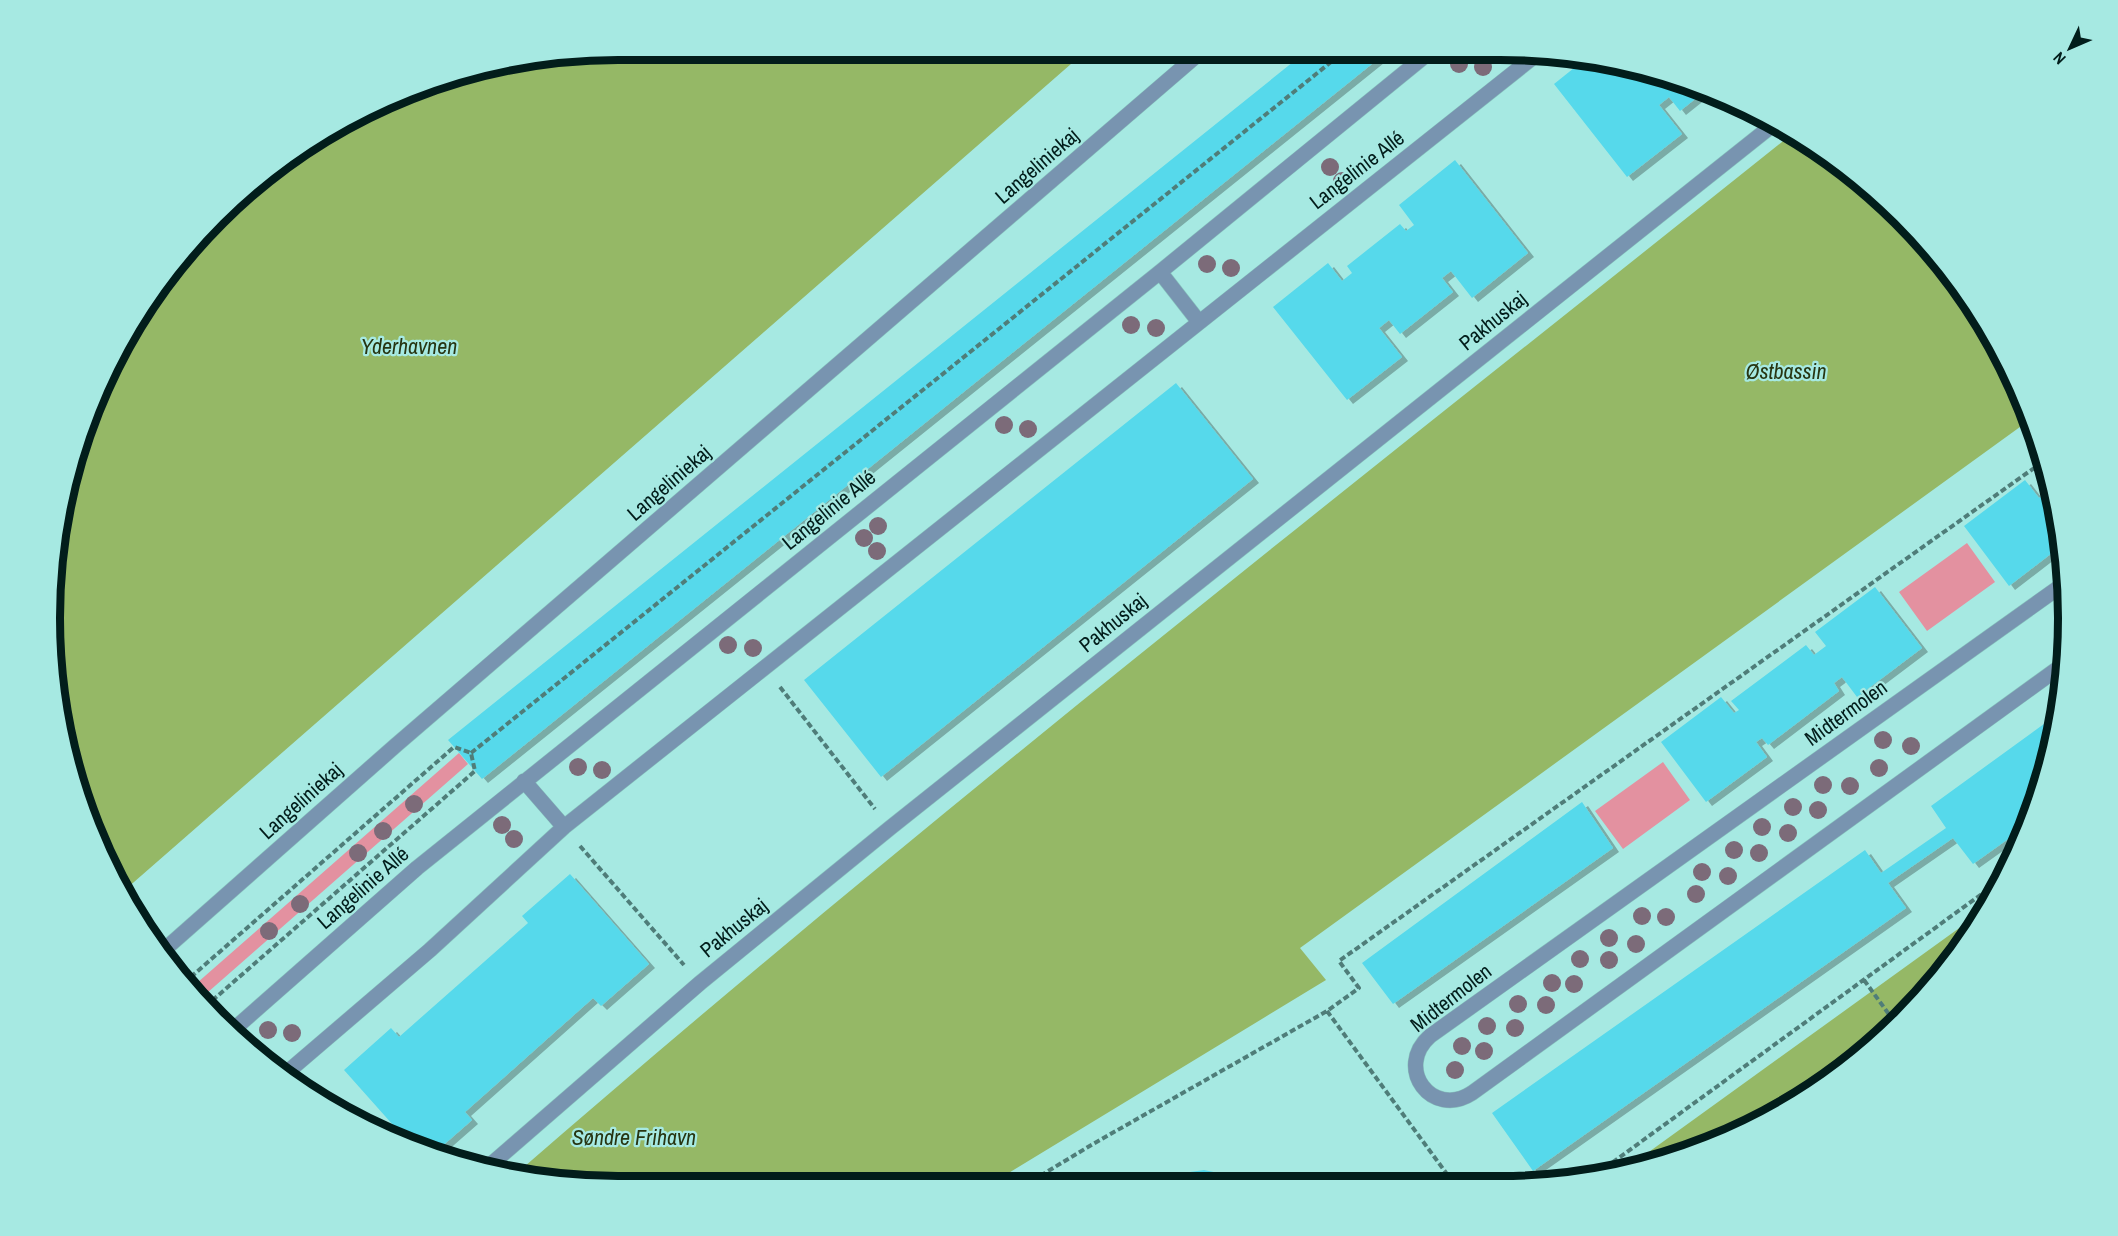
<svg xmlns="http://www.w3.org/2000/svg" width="2118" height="1236" font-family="'Archivo Narrow',sans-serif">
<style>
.green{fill:#e391a0}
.water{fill:#95b866}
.building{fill:#57d9eb;filter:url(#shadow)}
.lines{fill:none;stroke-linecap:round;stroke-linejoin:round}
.lane-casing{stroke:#88c4be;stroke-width:16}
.street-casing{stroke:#88c4be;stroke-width:16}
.path{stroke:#4f7d79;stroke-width:4;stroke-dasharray:6 3;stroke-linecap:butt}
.lane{stroke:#7894b0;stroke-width:15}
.street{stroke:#7894b0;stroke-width:15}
.tree{fill:#7c6b79}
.labels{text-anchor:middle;stroke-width:4.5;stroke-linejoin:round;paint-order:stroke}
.street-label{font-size:21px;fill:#021d1b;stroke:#a6e9e2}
.water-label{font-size:22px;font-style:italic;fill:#273512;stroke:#a6e9e2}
.rim{fill:none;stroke:#021d1b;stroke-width:8}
</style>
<defs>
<filter id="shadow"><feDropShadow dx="6" dy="4" stdDeviation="0" flood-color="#0004"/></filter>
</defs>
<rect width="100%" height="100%" fill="#a6e9e2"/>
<path class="green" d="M1967 543 1995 582 1927 631 1899 592Z
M459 753 468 764 199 1000 189 990Z
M1663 762 1690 800 1623 849 1595 811Z"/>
<path class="water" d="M618 50H1087L126 889 93 835 51 655 69 471 146 302 272 167 436 80Z
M1792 134 1816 145 1902 216 1972 302 2025 400 2031 419 1300 948 1326 980 989 1185H580L517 1173C931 813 1364 476 1792 134Z
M1987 908 1973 934 1902 1020 1785 1110 1682 1156 1628 1167Z"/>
<path class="building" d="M1308 50 1388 51 482 779 448 740Z
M1584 60 1682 80 1705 91 1680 111 1669 97 1659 105 1682 134 1627 177 1554 84Z
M1455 160 1528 253 1472 298 1451 271 1442 278 1453 292 1400 334 1389 320 1379 328 1402 357 1347 400 1273 307 1328 263 1342 281 1352 273 1347 266 1400 224 1406 231 1414 225 1399 205Z
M1176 383 1253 479 881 777 804 680Z
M2048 475 2058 507 2061 546 2009 586 1964 526 2025 480 2039 498 2047 492 2039 482Z
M1875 587 1922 648 1857 697 1842 677 1834 683 1839 691 1768 745 1762 738 1756 742 1767 757 1706 802 1661 742 1721 697 1734 713 1739 710 1731 701 1806 645 1814 655 1826 646 1815 632Z
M2059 713 2058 729 2029 824 1973 864 1953 838 1888 883 1906 908 1533 1171 1492 1113 1865 850 1881 873 1946 828 1931 806Z
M1582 802 1613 848 1393 1004 1362 963Z
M570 874 649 964 601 1006 593 998 465 1112 472 1120 432 1155 409 1143 344 1070 391 1028 399 1037 528 923 522 916Z
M1204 1170 1257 1181 1266 1185H1124L1135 1180Z"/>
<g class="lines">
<defs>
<path id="lane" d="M164 950 395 746 1203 50
M488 1167 700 983 890 828 1774 124"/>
<path id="street" d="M1160 272 1199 322
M2064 664 1472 1093C1432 1119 1394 1068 1430 1036L2065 583
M524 781 564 827
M233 1030 417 868 1160 272 1431 51
M284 1075 430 950 564 827 1541 51"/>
</defs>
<use href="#lane" class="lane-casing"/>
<use href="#street" class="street-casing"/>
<path class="path" d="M780 687 875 809
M471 753 1346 50
M580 846 684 965
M1864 980 1896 1024
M184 983 454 747 471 753 475 771 206 1006
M1327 1011 1455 1185
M1598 1173 2001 880
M1025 1185 1093 1144 1327 1011 1359 988 1339 961 2044 461"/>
<use href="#lane" class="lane"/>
<use href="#street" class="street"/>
</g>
<g class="tree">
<circle cx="1459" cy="64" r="9"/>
<circle cx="1483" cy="67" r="9"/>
<circle cx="1330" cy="167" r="9"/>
<circle cx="1342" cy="181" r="9"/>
<circle cx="1207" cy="264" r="9"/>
<circle cx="1231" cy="268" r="9"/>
<circle cx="1131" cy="325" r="9"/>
<circle cx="1156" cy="328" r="9"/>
<circle cx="1004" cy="425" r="9"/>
<circle cx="1028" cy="429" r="9"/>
<circle cx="878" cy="526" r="9"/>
<circle cx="864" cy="538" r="9"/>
<circle cx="877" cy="551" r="9"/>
<circle cx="728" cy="645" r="9"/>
<circle cx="753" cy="648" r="9"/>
<circle cx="1883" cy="740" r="9"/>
<circle cx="1911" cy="746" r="9"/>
<circle cx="578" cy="767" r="9"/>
<circle cx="1879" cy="768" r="9"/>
<circle cx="602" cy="770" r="9"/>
<circle cx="1823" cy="785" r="9"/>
<circle cx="1850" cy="786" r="9"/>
<circle cx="414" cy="804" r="9"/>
<circle cx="1793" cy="807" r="9"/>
<circle cx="1818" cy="810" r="9"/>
<circle cx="502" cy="825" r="9"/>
<circle cx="1762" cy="827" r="9"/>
<circle cx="383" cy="831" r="9"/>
<circle cx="1788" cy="833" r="9"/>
<circle cx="514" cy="839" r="9"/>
<circle cx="1734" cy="850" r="9"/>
<circle cx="358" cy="853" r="9"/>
<circle cx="1759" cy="853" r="9"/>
<circle cx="1702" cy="872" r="9"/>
<circle cx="1728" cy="876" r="9"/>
<circle cx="1696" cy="894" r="9"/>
<circle cx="300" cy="904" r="9"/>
<circle cx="1642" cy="916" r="9"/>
<circle cx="1666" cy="917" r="9"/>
<circle cx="269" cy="931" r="9"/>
<circle cx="1609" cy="938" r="9"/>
<circle cx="1636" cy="944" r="9"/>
<circle cx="1580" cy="959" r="9"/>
<circle cx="1609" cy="960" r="9"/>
<circle cx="1552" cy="983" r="9"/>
<circle cx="1574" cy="984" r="9"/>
<circle cx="1518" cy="1004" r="9"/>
<circle cx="1546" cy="1005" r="9"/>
<circle cx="1487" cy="1026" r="9"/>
<circle cx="1515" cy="1028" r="9"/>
<circle cx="268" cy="1030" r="9"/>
<circle cx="292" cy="1033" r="9"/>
<circle cx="1462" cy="1046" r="9"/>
<circle cx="1484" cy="1051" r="9"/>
<circle cx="1455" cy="1070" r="9"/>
</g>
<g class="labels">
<g class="street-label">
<text transform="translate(1037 166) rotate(-41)" y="7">Langeliniekaj</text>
<text transform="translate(1357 170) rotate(-38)" y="7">Langelinie Allé</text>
<text transform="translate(1493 321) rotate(-39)" y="7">Pakhuskaj</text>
<text transform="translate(669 483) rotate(-41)" y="7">Langeliniekaj</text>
<text transform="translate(829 510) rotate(-39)" y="7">Langelinie Allé</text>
<text transform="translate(1113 623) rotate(-39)" y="7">Pakhuskaj</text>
<text transform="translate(1846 713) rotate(-36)" y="7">Midtermolen</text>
<text transform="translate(301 801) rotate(-42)" y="7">Langeliniekaj</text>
<text transform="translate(363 888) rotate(-41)" y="7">Langelinie Allé</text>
<text transform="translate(734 928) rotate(-39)" y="7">Pakhuskaj</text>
<text transform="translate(1451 998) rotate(-38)" y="7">Midtermolen</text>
</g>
<g class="water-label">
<text x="409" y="354">Yderhavnen</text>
<text x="1786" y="379">Østbassin</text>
<text x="634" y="1145">Søndre Frihavn</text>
</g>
</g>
<path d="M0 0H2118V1236H0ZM618 60H1500A558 558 0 0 1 2058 618V618A558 558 0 0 1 1500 1176H618A558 558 0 0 1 60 618V618A558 558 0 0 1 618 60Z" fill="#a6e9e2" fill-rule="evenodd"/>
<path class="rim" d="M618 60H1500A558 558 0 0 1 2058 618V618A558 558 0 0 1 1500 1176H618A558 558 0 0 1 60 618V618A558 558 0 0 1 618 60Z"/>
<g transform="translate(2070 48) rotate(226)" stroke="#a6e9e2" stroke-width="4.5" paint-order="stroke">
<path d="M0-4.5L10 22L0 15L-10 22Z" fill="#021d1b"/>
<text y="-9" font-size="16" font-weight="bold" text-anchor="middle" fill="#021d1b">N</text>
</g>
</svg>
